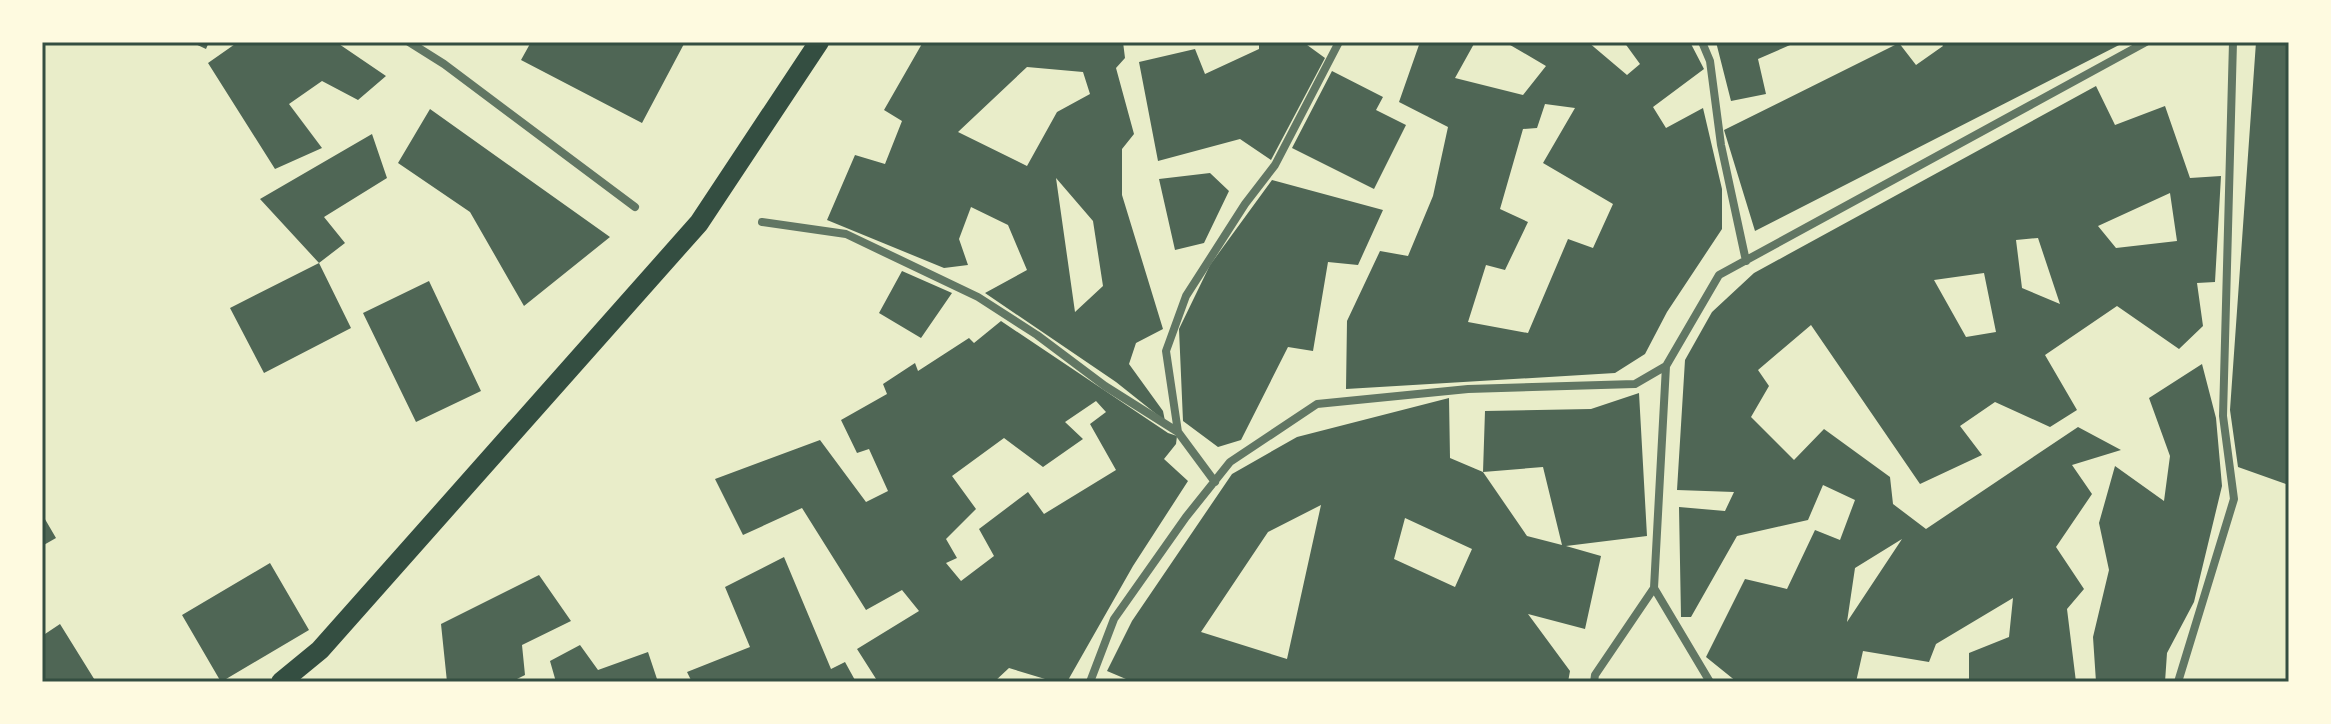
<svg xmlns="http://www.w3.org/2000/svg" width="2331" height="724" font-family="'IBM Plex Sans',sans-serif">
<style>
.building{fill:#4f6655;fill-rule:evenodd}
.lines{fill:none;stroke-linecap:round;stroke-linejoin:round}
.minor{stroke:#617663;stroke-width:8}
.primary{stroke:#344e41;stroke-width:20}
.neatline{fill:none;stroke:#344e41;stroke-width:3}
</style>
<rect width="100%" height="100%" fill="#e9edc9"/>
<path class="building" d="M191 42H209L206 49Z
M238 42H336L386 76 358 100 322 81 289 104 322 148 275 169 208 63Z
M531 42H685L642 123 521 60Z
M923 42H1123L1125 58 1116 68 1134 134 1122 149V195L1163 329 1136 343 1129 364 1163 411 1165 421 1116 382 985 293 1027 270 1008 225 971 207 959 239 968 265 944 268 827 220 855 155 885 164 902 121 884 110ZM1027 67 1083 72 1090 94 1057 112 1027 166 958 132ZM1056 178 1093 221 1103 286 1075 312Z
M1259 42H1303L1325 58 1271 160 1240 139 1158 161 1139 62 1195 49 1205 74 1259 49Z
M1420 42H1475L1455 78 1523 95 1546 66 1505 42H1588L1627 75 1640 64 1624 42H1690L1704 69 1653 107 1666 128 1703 108 1722 189V229L1667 312 1645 354 1615 373 1346 389 1347 321 1380 251 1408 256 1433 196 1448 127 1399 102ZM1545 104 1575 108 1543 163 1613 204 1593 248 1568 239 1528 333 1468 322 1486 265 1505 270 1528 222 1500 209 1523 129 1537 128Z
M1716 42H1797L1758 59 1766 94 1731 101Z
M1941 42H2125L1755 231 1724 130 1899 43 1916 65 1943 46Z
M2256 42H2289V485L2238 467 2230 410Z
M1332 71 1383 97 1376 110 1406 125 1374 189 1292 148Z
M2096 86 2115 125 2165 106 2190 178 2221 176 2215 282 2197 283 2203 326 2179 349 2117 306 2045 355 2077 410 2050 427 1995 402 1960 426 1982 455 1920 484 1811 325 1758 370 1769 386 1751 417 1794 460 1824 429 1890 477 1893 504 1926 529 2078 427 2121 450 2072 465 2092 494 2056 547 2084 589 2067 609 2076 682H1969V653L2009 637 2013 598 1936 644 1929 662 1863 651 1856 682H1737L1706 657 1745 579 1787 589 1815 530 1840 540 1855 500 1823 485 1808 520 1737 536 1691 617H1681L1679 507 1725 511 1734 492 1677 490 1685 360 1712 312 1754 273ZM2170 193 2177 241 2116 248 2098 226ZM2038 238 2060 304 2022 288 2016 240ZM1984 273 1996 332 1966 337 1934 280ZM1902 539 1847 622 1855 568Z
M430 109 610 237 524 306 470 212 398 163Z
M372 134 387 178 324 217 345 243 319 263 260 199Z
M1210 173 1229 191 1204 243 1175 250 1159 179Z
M1272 180 1383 210 1358 265 1328 262 1313 351 1288 347 1241 440 1218 447 1183 421 1179 329 1210 265Z
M319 263 351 328 264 373 230 308Z
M902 271 952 293 921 338 879 313Z
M429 281 481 391 416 422 363 313Z
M1001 321 1168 433 1177 436 1176 444 1164 459 1188 481 1133 566 1067 682H1055L1009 668 994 682H878L857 649 919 611 902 590 866 610 802 508 743 535 715 479 820 440 866 502 888 491 869 449 857 453 841 420 887 394 883 384 915 363 918 371 969 338 974 343ZM1096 401 1106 412 1090 424 1116 470 1044 514 1028 492 979 529 994 556 961 581 946 563 957 558 946 539 976 509 952 476 1004 438 1043 467 1083 439 1065 422Z
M2202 364 2216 418 2222 486 2194 602 2167 653 2165 682H2096L2093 637 2109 570 2099 523 2115 466 2164 501 2170 456 2149 398Z
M1639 393 1647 536 1566 546 1601 556 1585 629 1528 614 1570 671 1568 682H1133L1107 671 1132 621 1232 474 1297 437 1449 398 1450 458 1483 472 1527 536 1562 545 1543 467 1483 472 1485 411 1591 409ZM1321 505 1287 659 1201 632 1268 532ZM1405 518 1472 549 1455 587 1394 559Z
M42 514 56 538 42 546Z
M784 557 831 669 845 662 856 682H692L687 672 750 647 725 587Z
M270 563 309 630 221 682 182 615Z
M539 575 571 621 522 645 525 675 511 682H447L441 624Z
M60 624 96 682H42V636Z
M580 645 598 670 648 652 658 682H556L550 661Z"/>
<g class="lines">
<path class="minor" d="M409 42 444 64 635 207
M1702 42 1710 61 1721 145 1746 261
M762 222 846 234 978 297 1037 335 1105 386 1178 432
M1215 482 1178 432 1166 351 1186 296 1245 204 1275 165 1339 42
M1654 588 1710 682
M1090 682 1114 619 1186 517 1230 462 1317 404 1468 389 1635 384 1666 366
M1594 682 1595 675 1654 588 1666 366 1719 275 2146 42
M2178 682 2234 499 2223 416 2233 42"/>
<path class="primary" d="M281 682 320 650 699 223 819 42"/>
</g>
<rect width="2331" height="724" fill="none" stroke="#fefae0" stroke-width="88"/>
<rect x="44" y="44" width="2243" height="636" class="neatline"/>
</svg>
